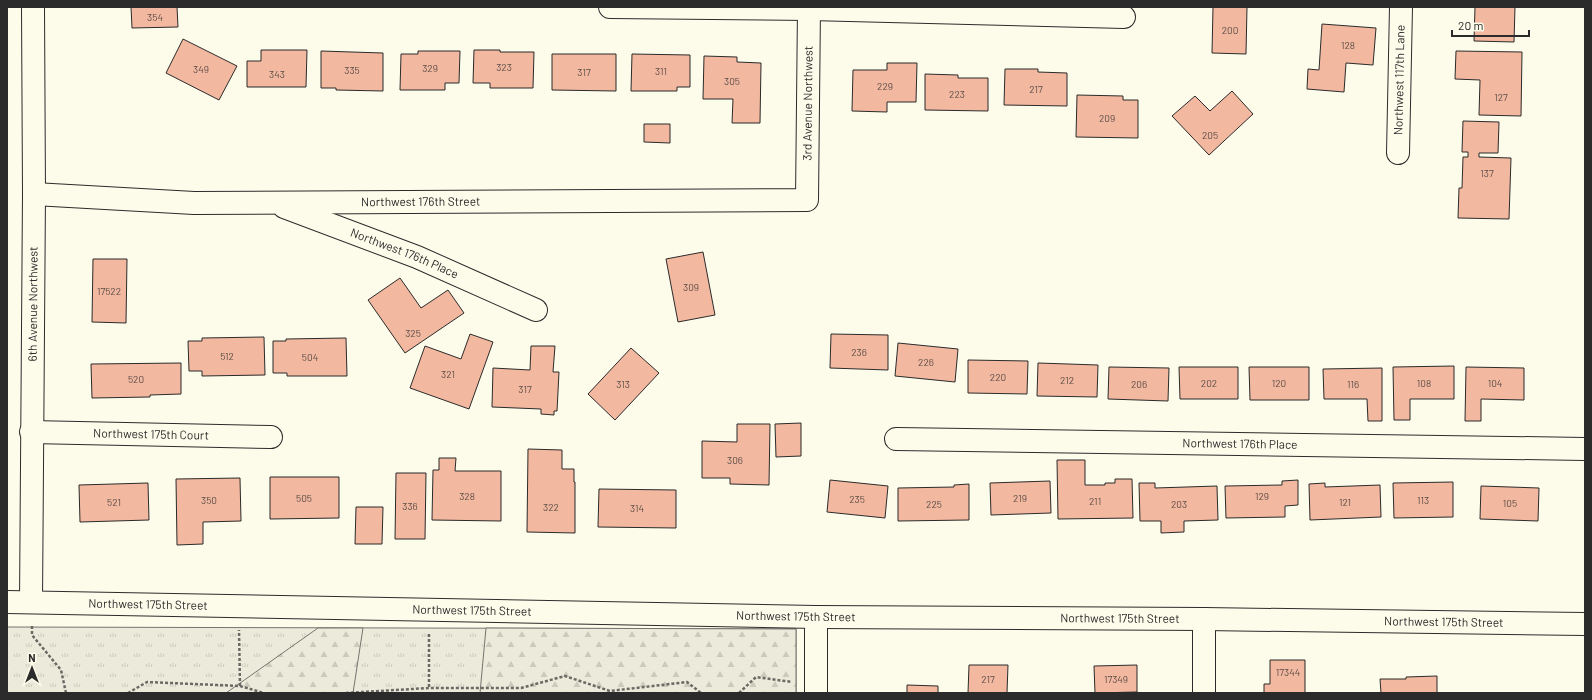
<svg xmlns="http://www.w3.org/2000/svg" width="1592" height="700" font-family="Barlow,sans-serif">
<style>
.grass{fill:url(#grass-tufts);stroke:#74746e}
.forest{fill:url(#forest-firs);stroke:#74746e}
.building{fill:#f2b8a0;stroke:#2b2b2b}
.lines{fill:none;stroke-linecap:round;stroke-linejoin:round}
.minor-casing{stroke:#2b2b2b;stroke-width:24}
.path{stroke:#6a6964;stroke-width:2.5;stroke-dasharray:3 2;stroke-linecap:butt}
.minor{stroke:#fdfbea;stroke-width:22}
.labels{text-anchor:middle;stroke-width:3;stroke-linejoin:round;paint-order:stroke}
.number-label{font-size:10px;fill:#5d4e48}
.street-label{font-size:12px;fill:#2b2b2b;stroke:#fdfbea}
</style>
<defs>
<pattern id="grass-tufts" width="24" height="20" patternUnits="userSpaceOnUse"><rect width="24" height="20" fill="#ecebdb"/><path d="M3 7l-1-3M5 7V3M7 7l1-3M15 17l-1-3M17 17v-4M19 17l1-3" fill="none" stroke="#cbcabc"/></pattern>
<pattern id="forest-firs" width="22" height="20" patternUnits="userSpaceOnUse"><rect width="22" height="20" fill="#ecebdb"/><path d="M5 1l3.5 6h-7zM16 11l3.5 6h-7z" fill="#cbcabc"/></pattern>
</defs>
<rect width="100%" height="100%" fill="#fdfbea"/>
<path class="grass" d="M7 627 796 629V693H7Z"/>
<path class="forest" d="M318 628H363L353 693H226Z
M486 628 796 629V693H480Z"/>
<path class="building" d="M131 7H177L178 27 132 28Z
M1213 7H1247L1246 54 1212 53Z
M1475 7H1515L1514 42 1474 41Z
M1322 24 1376 28 1373 65 1346 63 1344 92 1307 89 1308 69 1319 70Z
M183 39 237 66 219 100 166 73Z
M261 50H307L306 87H247V61H261Z
M474 50H500V52H534L533 88H490V83H473Z
M321 51 383 53V91L336 90V88H321Z
M418 51H460L459 83H445V90H400L401 54H418Z
M1456 51 1522 52 1521 116 1479 115 1480 80 1455 79Z
M552 54H616V91L552 90Z
M632 54 690 55V87H677V91H631Z
M704 56 737 57V62L761 63 760 123H732L733 99H703Z
M887 63H917L916 102H887V112L852 111 853 70H887Z
M1005 69H1038V72L1067 73V106L1004 105Z
M925 74 958 75V78H988V111L925 110Z
M1232 91 1253 114 1209 155 1172 116 1195 96 1210 111Z
M1077 95 1123 96V100H1138V138L1076 137Z
M1463 121 1499 122 1498 153H1479V157L1511 158 1509 219 1458 218 1459 188H1462L1463 157H1468V152H1462Z
M644 124H670V143L644 142Z
M703 252 715 315 678 322 666 259Z
M93 259H127L126 323 92 322Z
M400 278 421 308 448 290 464 313 405 353 368 300Z
M470 334 493 342 469 409 410 388 425 346 461 359Z
M831 334 888 335V370L830 368Z
M264 337 265 375 202 376V371H189L188 341H202V338Z
M346 338 347 376H287V373H273V341H286V339Z
M898 343 958 349 955 382 895 376Z
M531 346H555L553 372H559L557 411H554V415L541 414V409L492 407 493 368 530 370Z
M631 348 659 373 615 420 588 394Z
M968 360 1028 361 1027 394 968 393Z
M181 363V394L150 395V397L92 398 91 364Z
M1038 363 1098 365 1097 397 1037 396Z
M1454 366V399H1410V420H1394L1393 367Z
M1109 367 1169 368 1168 401 1108 399Z
M1179 367H1238V399H1180Z
M1249 367H1309V400H1250Z
M1466 367 1524 368V400L1481 399V421H1465Z
M1382 368V421H1368L1367 399H1324L1323 369Z
M801 423V456L776 457 775 424Z
M737 424H770L769 485 730 484V478H702V441L737 442Z
M528 449 562 450V469H574V482H575V533L527 532Z
M439 458H456L455 471H501V521L432 520 433 470H439Z
M1057 460H1085V485H1105V483H1115V479H1132L1133 518 1058 519Z
M396 473H426L425 539H395Z
M270 477H339V518L270 519Z
M240 478 241 521 203 522V544L177 545 176 479Z
M830 480 888 486 885 518 827 512Z
M1298 480V505L1285 506V517L1226 518 1225 486 1282 485V481Z
M1050 481 1051 513 991 515 990 483Z
M1453 482V517L1394 518 1393 483Z
M148 483 149 520 80 522 79 485Z
M1139 483H1155V488L1217 486 1218 520 1184 521V532L1161 533V521H1140Z
M1325 483V487L1380 485 1381 517 1310 520 1309 484Z
M969 484V520L898 521V488L954 487V485Z
M1481 486 1539 488 1538 521 1480 519Z
M599 489 676 490V528L598 527Z
M356 507H383L382 544H355Z
M1270 660H1305V693H1264V684H1270Z
M969 665H1008L1007 693H968Z
M1137 665V692L1095 693 1094 666Z
M1437 676V693H1381L1380 679H1406V677Z
M907 685 938 686V693H907Z"/>
<g class="lines">
<defs>
<g id="minor">
<path d="M610 7 809 9 1124 17"/>
<path id="s1" d="M1398 153 1401 7"/>
<path id="s2" d="M34 194 194 203 807 200 809 7"/>
<path id="s3" d="M284 207 417 257 536 310"/>
<path id="s4" d="M31 432 271 437"/>
<path id="s5" d="M896 439 1585 449"/>
<path id="s6" d="M7 602 816 617 1204 619 1585 624"/>
<path id="s7" d="M31 602 34 194 33 7"/>
<path d="M816 617V693"/>
<path d="M1204 619V693"/>
</g>
</defs>
<use href="#minor" class="minor-casing"/>
<path class="path" d="M32 626V635L61 670 66 693
M429 634V688
M240 686 264 693
M128 693 147 682 240 686 239 630
M346 693 429 688H521L565 676 610 691 687 682 701 693
M739 693 756 677 792 682"/>
<use href="#minor" class="minor"/>
</g>
<g class="labels">
<g class="number-label">
<text x="155" y="21">354</text>
<text x="1230" y="34">200</text>
<text x="1348" y="49">128</text>
<text x="504" y="71">323</text>
<text x="430" y="72">329</text>
<text x="201" y="73">349</text>
<text x="352" y="74">335</text>
<text x="661" y="75">311</text>
<text x="584" y="76">317</text>
<text x="277" y="78">343</text>
<text x="732" y="85">305</text>
<text x="885" y="90">229</text>
<text x="1036" y="93">217</text>
<text x="957" y="98">223</text>
<text x="1501" y="101">127</text>
<text x="1107" y="122">209</text>
<text x="1210" y="139">205</text>
<text x="1487" y="177">137</text>
<text x="691" y="291">309</text>
<text x="109" y="295">17522</text>
<text x="413" y="337">325</text>
<text x="859" y="356">236</text>
<text x="227" y="360">512</text>
<text x="310" y="361">504</text>
<text x="926" y="366">226</text>
<text x="448" y="378">321</text>
<text x="998" y="381">220</text>
<text x="136" y="383">520</text>
<text x="1067" y="384">212</text>
<text x="1209" y="387">202</text>
<text x="1279" y="387">120</text>
<text x="1424" y="387">108</text>
<text x="1495" y="387">104</text>
<text x="623" y="388">313</text>
<text x="1139" y="388">206</text>
<text x="1353" y="388">116</text>
<text x="525" y="393">317</text>
<text x="735" y="464">306</text>
<text x="467" y="500">328</text>
<text x="1262" y="500">129</text>
<text x="304" y="502">505</text>
<text x="1020" y="502">219</text>
<text x="857" y="503">235</text>
<text x="209" y="504">350</text>
<text x="1423" y="504">113</text>
<text x="1095" y="505">211</text>
<text x="114" y="506">521</text>
<text x="1345" y="506">121</text>
<text x="1510" y="507">105</text>
<text x="934" y="508">225</text>
<text x="1179" y="508">203</text>
<text x="410" y="510">336</text>
<text x="551" y="511">322</text>
<text x="637" y="512">314</text>
<text x="1288" y="676">17344</text>
<text x="988" y="683">217</text>
<text x="1116" y="683">17349</text>
</g>
<g class="street-label">
<text dy="4" stroke="none"><textPath href="#s1" startOffset="73">Northwest 117th Lane</textPath></text>
<text dy="4" stroke="none"><textPath href="#s2" startOffset="870">3rd Avenue Northwest</textPath></text>
<text dy="4" stroke="none"><textPath href="#s2" startOffset="387">Northwest 176th Street</textPath></text>
<text dy="4" stroke="none"><textPath href="#s3" startOffset="129">Northwest 176th Place</textPath></text>
<text dy="4" stroke="none"><textPath href="#s7" startOffset="298">6th Avenue Northwest</textPath></text>
<text dy="4" stroke="none"><textPath href="#s4" startOffset="120">Northwest 175th Court</textPath></text>
<text dy="4" stroke="none"><textPath href="#s5" startOffset="344">Northwest 176th Place</textPath></text>
<text dy="4" stroke="none"><textPath href="#s6" startOffset="141">Northwest 175th Street</textPath></text>
<text dy="4" stroke="none"><textPath href="#s6" startOffset="465">Northwest 175th Street</textPath></text>
<text dy="4" stroke="none"><textPath href="#s6" startOffset="789">Northwest 175th Street</textPath></text>
<text dy="4" stroke="none"><textPath href="#s6" startOffset="1113">Northwest 175th Street</textPath></text>
<text dy="4" stroke="none"><textPath href="#s6" startOffset="1437">Northwest 175th Street</textPath></text>
</g>
</g>
<rect width="1592" height="700" fill="none" stroke="#2b2b2b" stroke-width="16"/>
<g transform="translate(32 668)" stroke="#fdfbea" stroke-width="3" paint-order="stroke">
<path d="M0-3L7 15L0 10L-7 15Z" fill="#2b2b2b"/>
<text y="-6" font-size="11" font-weight="bold" text-anchor="middle" fill="#2b2b2b">N</text>
</g>
<path d="M1452 30v6h77v-6" fill="none" stroke="#2b2b2b" stroke-width="2"/>
<text x="1458" y="30" font-size="12" fill="#2b2b2b" stroke="#fdfbea" stroke-width="3" paint-order="stroke">20 m</text>
</svg>
